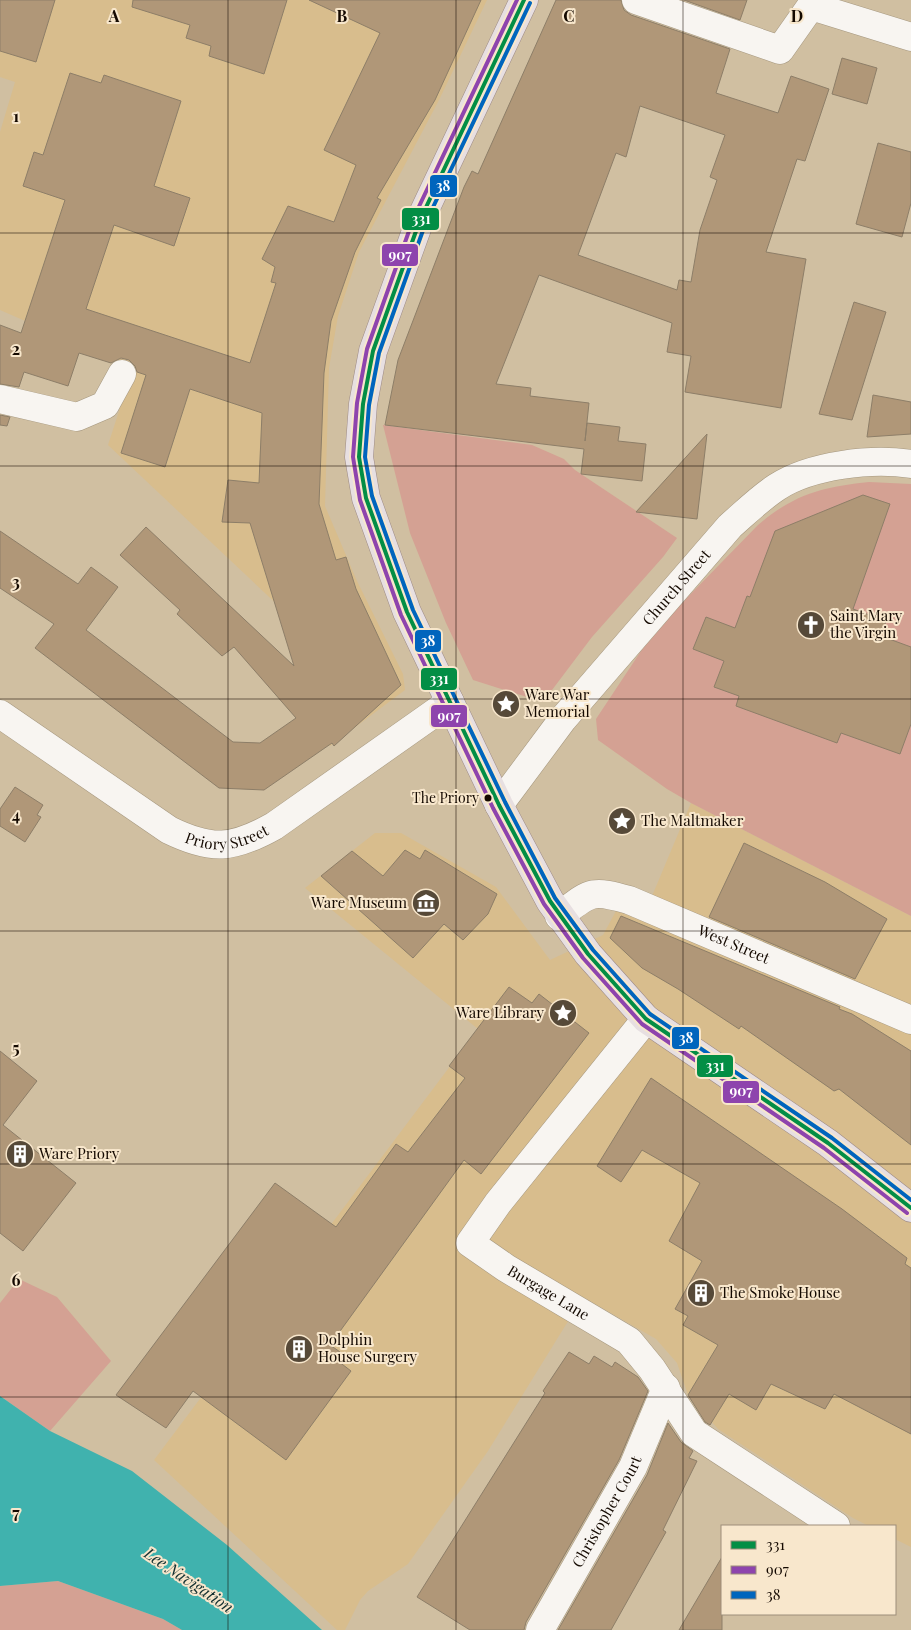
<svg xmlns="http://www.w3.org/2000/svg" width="911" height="1630" font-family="'Playfair Display',serif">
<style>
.built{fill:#d8bd8d}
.green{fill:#d4a193}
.water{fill:#40b2ae}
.building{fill:#b09778;stroke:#8d7e68;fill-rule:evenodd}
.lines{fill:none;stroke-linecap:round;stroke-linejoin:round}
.pedestrian-casing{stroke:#a5977f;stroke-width:29}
.minor-casing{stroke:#a5977f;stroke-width:29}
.primary-casing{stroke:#9d8b88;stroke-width:29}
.pedestrian{stroke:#f8f5f1;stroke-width:28}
.minor{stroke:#f8f5f1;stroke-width:28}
.primary{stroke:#e7dfe1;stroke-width:28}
.bus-1-casing{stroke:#f8e7cc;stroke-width:8}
.bus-2-casing{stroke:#f8e7cc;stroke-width:8}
.bus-3-casing{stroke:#f8e7cc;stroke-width:8}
.bus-1{stroke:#038e45;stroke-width:4}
.bus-2{stroke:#8e44ad;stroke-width:4}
.bus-3{stroke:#0065bd;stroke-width:4}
.grid{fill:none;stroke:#140900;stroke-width:1;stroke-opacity:0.55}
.bus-dot{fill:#140900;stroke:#f8e7cc;stroke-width:2}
.labels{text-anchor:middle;stroke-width:4;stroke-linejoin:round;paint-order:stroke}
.bus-label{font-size:14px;fill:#140900;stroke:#f8e7cc;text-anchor:end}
.street-label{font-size:15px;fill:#140900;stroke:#f8e7cc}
.poi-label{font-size:15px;fill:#140900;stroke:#f8e7cc;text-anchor:start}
.water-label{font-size:16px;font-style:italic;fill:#133031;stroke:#f8e7cc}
.grid-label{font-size:16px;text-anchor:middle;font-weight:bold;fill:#140900;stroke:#f8e7cc;stroke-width:4;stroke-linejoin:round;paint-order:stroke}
.line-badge{stroke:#f8e7cc;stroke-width:2}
.badge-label{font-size:14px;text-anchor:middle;font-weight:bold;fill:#fff}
</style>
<rect width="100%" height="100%" fill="#d0bfa1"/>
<path class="built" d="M0 0H487L439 100 359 252 338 316 329 368 325 506 357 581 403 674 405 690 330 746 272 689 320 645 108 445 133 368 0 310V132L15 82 0 77Z
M691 803 911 916V1547L895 1539V1526H869L853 1518 718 1429 688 1395 677 1363 656 1339 583 1297 488 1451 408 1564 368 1591 360 1600 345 1630H337L154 1460 478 1029 305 888 375 833H401L496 887 550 960 603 935 616 911 642 920Z"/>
<path class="green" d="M383 425 532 445 564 459 575 470 677 538 663 557 592 637 543 702 473 680 446 623 410 533Z
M869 482 911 484V916L691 803 667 789 598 740 596 719 641 651 681 604 758 525C794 494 823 487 869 482Z
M19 1279 57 1297 111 1361 50 1431 0 1396V1303Z
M58 1581 163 1619 182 1630H0V1586Z"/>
<path class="water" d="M0 1396 50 1431 132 1471 227 1545 322 1630H182L163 1619 58 1581 0 1586Z"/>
<path class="building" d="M0 0H55L36 62 0 51Z
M133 0H287L264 74 209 56 211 46 186 38 190 25 132 7Z
M309 0H481L435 100 377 198 381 200 355 252 331 321 324 373 319 504 336 560 346 557 356 589 401 685 334 746 332 743 264 790 219 788 35 648 54 624 0 588V531L78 584 91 567 118 587 86 630 233 742 260 743 296 718 234 647 222 656 177 614 180 610 120 555 146 527 294 666 250 523 222 522 228 480 259 483 262 413 190 389 165 467 121 453 146 375 137 372 135 366 129 360 121 358 111 363 79 353 68 386 24 372 19 387 0 384V325L21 333 65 200 23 186 34 152 43 155 70 73 101 83 104 75 181 101 154 186 190 198 174 246 114 225 86 309 250 363 276 283 271 282 275 267 262 259 288 206 334 222 356 165 324 150 380 33Z
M556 0H621L624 10 631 15 730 49 716 93 778 113 791 76 829 89 805 161 797 159 766 252 806 259 781 408 685 392 691 356 667 352 672 323 539 275 496 384 531 388 530 396 589 403 585 441 587 423 620 427 618 441 646 444 642 481 581 474 584 449 385 425 398 360 464 187 472 171 478 174ZM640 106 725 135 710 177 717 180 700 230 691 282 679 280 677 290 578 255 616 153 626 157Z
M684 0H747L740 20Z
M842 58 877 68 867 104 832 94Z
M878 143 911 152V203L902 237 856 224Z
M854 302 886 312 852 420 819 414Z
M873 395 911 402V434L867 437Z
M0 415 10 417 7 426 0 425Z
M707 434 697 519 636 512Z
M863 495 890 504 853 609 886 621 881 636 911 647V724L900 754 841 733 837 743 736 706 739 696 714 687 724 661 693 649 706 617 735 628 747 596 750 597 775 531Z
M15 787 43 805 37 815 41 817 25 842 0 826V809Z
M744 843 825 882 887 919 855 979 709 917Z
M405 850 420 859 425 850 497 894 488 914 463 940 444 924 413 958 321 876 352 851 383 876Z
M621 916 840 1007 839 1009 852 1014 911 1051V1145L839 1089 834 1091 741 1026 739 1029 678 989 642 968 610 938Z
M509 987 532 1003 539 994 589 1033 481 1174 464 1160 330 1345 343 1354 338 1361 351 1371 286 1460 193 1391 166 1428 116 1395 275 1183 336 1227 396 1144 408 1152 465 1078 449 1066Z
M0 1051 37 1081 3 1125 76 1183 23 1251 0 1233Z
M651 1078 842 1209 907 1258 905 1264 911 1268V1434L834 1394 825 1409 771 1384 756 1410 729 1394 710 1425 705 1422 688 1395 718 1345 683 1325 688 1316 675 1309 702 1261 669 1241 700 1183 642 1150 621 1182 597 1166Z
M569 1352 589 1364 594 1356 612 1367 615 1362 638 1377 648 1391 619 1460 526 1622 524 1630H470L417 1597 545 1393 543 1391Z
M668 1423 681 1442 693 1451 689 1458 697 1461 663 1530 666 1532 611 1630H558L647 1475Z
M722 1557V1630H679Z"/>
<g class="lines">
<defs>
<g id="pedestrian">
<path id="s1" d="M559 916C591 892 590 889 629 900L911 1020"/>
</g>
<g id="minor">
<path d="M636 0 780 50 811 6 911 37"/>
<path d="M0 399 77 417 105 405 122 374"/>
<path id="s2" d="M0 714 169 830C212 851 233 849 274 826L450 702"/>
<path id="s3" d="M499 805 563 719 730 526C745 513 760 498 777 487 811 465 871 458 911 464"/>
<path id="s4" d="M646 1019 498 1203 470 1243 506 1268 629 1341 652 1369 694 1433 836 1526"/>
<path id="s5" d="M540 1630 633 1467 666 1388"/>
</g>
<path id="primary" d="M524 0 420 220 373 351 363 404 359 457 366 498 407 612 499 805 550 901 588 954 646 1019 828 1143 911 1208"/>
</defs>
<use href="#pedestrian" class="pedestrian-casing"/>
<use href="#minor" class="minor-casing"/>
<use href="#primary" class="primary-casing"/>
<use href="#pedestrian" class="pedestrian"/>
<use href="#minor" class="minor"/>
<use href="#primary" class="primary"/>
<defs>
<path id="bus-1" d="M524 0 420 220 373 351 363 404 359 457 366 498 407 612 499 805 550 901 588 954 646 1019 828 1143 911 1208"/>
<path id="bus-2" d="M517 0 414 217 367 349 357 403 353 457 360 500 401 615 493 808 544 904 583 958 642 1024 824 1148 907 1213"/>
<path id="bus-3" d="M530 3 426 222 379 353 369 405 365 457 372 496 413 610 505 802 555 898 593 950 650 1014 832 1138 911 1200"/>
</defs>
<use href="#bus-1" class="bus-1-casing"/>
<use href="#bus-2" class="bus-2-casing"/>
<use href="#bus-3" class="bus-3-casing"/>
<use href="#bus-1" class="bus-1"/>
<use href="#bus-2" class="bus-2"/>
<use href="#bus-3" class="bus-3"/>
</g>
<path class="grid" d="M228 0V1630M456 0V1630M683 0V1630M0 233H911M0 466H911M0 699H911M0 931H911M0 1164H911M0 1397H911"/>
<defs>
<symbol id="church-disc" viewBox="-11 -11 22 22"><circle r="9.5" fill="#564938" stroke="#f8e7cc"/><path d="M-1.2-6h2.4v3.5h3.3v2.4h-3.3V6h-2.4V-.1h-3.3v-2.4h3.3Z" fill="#fff"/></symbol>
<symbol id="sight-disc" viewBox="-11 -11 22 22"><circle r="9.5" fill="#564938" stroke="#f8e7cc"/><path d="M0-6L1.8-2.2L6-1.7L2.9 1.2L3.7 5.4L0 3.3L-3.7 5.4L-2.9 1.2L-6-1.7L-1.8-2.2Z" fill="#fff"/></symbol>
<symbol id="museum-disc" viewBox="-11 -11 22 22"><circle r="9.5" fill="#564938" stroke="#f8e7cc"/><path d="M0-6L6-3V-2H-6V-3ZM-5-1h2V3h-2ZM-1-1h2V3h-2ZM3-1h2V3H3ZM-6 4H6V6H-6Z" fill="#fff"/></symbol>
<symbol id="building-disc" viewBox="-11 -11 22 22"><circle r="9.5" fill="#564938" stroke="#f8e7cc"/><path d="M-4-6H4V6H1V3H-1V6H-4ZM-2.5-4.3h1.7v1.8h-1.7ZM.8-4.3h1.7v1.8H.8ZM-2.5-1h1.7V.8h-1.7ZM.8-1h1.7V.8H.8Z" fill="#fff"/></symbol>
</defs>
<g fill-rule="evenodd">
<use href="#church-disc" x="795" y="609" width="32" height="32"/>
<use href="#sight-disc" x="490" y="688" width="32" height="32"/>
<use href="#sight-disc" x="606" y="805" width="32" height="32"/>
<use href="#museum-disc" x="410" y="887" width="32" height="32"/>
<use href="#sight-disc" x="547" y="997" width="32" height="32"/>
<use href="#building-disc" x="4" y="1138" width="32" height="32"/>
<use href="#building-disc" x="685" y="1277" width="32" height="32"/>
<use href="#building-disc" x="283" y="1333" width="32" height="32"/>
</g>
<circle class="bus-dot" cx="488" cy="798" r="4.5"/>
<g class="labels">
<g class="bus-label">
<text x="479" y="803">The Priory</text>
</g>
<g class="street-label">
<text dy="5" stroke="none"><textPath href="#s3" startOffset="281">Church Street</textPath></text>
<text dy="5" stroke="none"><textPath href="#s2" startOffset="266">Priory Street</textPath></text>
<text dy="5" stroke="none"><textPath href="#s1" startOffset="191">West Street</textPath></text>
<text dy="5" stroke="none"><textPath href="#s4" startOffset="378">Burgage Lane</textPath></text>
<text dy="5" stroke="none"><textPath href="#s5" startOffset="136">Christopher Court</textPath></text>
</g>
<g class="poi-label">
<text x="830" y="621">Saint Mary<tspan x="830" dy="17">the Virgin</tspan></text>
<text x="525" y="700">Ware War<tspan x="525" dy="17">Memorial</tspan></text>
<text x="641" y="826">The Maltmaker</text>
<text x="407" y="908" text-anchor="end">Ware Museum</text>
<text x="544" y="1018" text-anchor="end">Ware Library</text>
<text x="39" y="1159">Ware Priory</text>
<text x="720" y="1298">The Smoke House</text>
<text x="318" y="1345">Dolphin<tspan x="318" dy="17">House Surgery</tspan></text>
</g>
<g class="water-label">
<text transform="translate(189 1580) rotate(34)" y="6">Lee Navigation</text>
</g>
</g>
<g class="grid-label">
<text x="114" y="22">A</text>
<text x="342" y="22">B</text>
<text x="569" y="22">C</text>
<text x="797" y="22">D</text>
<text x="16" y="122">1</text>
<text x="16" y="355">2</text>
<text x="16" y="588">3</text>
<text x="16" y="821">4</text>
<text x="16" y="1054">5</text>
<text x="16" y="1286">6</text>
<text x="16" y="1519">7</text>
</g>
<g class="line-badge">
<rect x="429" y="174" width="29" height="24" rx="5" fill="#0065bd"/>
<rect x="401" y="207" width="39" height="24" rx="5" fill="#038e45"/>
<rect x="381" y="243" width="38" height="24" rx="5" fill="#8e44ad"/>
<rect x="414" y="629" width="28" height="24" rx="5" fill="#0065bd"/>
<rect x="420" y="667" width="38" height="24" rx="5" fill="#038e45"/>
<rect x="430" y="704" width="38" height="24" rx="5" fill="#8e44ad"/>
<rect x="671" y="1026" width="29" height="24" rx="5" fill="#0065bd"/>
<rect x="696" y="1054" width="38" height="24" rx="5" fill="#038e45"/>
<rect x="722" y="1080" width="38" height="24" rx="5" fill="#8e44ad"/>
</g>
<g class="badge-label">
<text x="443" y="191">38</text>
<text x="421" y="224">331</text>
<text x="400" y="260">907</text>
<text x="428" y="646">38</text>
<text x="439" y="684">331</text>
<text x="449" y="721">907</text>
<text x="686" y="1043">38</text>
<text x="715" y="1071">331</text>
<text x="741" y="1096">907</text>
</g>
<rect x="721" y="1525" width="175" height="90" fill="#f8e7cc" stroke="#9d8e7a"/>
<rect x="731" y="1541" width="25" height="8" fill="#038e45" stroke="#9d8e7a"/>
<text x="766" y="1550" font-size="15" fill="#140900">331</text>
<rect x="731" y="1566" width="25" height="8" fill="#8e44ad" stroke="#9d8e7a"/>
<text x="766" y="1575" font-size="15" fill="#140900">907</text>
<rect x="731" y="1591" width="25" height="8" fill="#0065bd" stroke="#9d8e7a"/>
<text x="766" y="1600" font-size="15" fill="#140900">38</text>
</svg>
